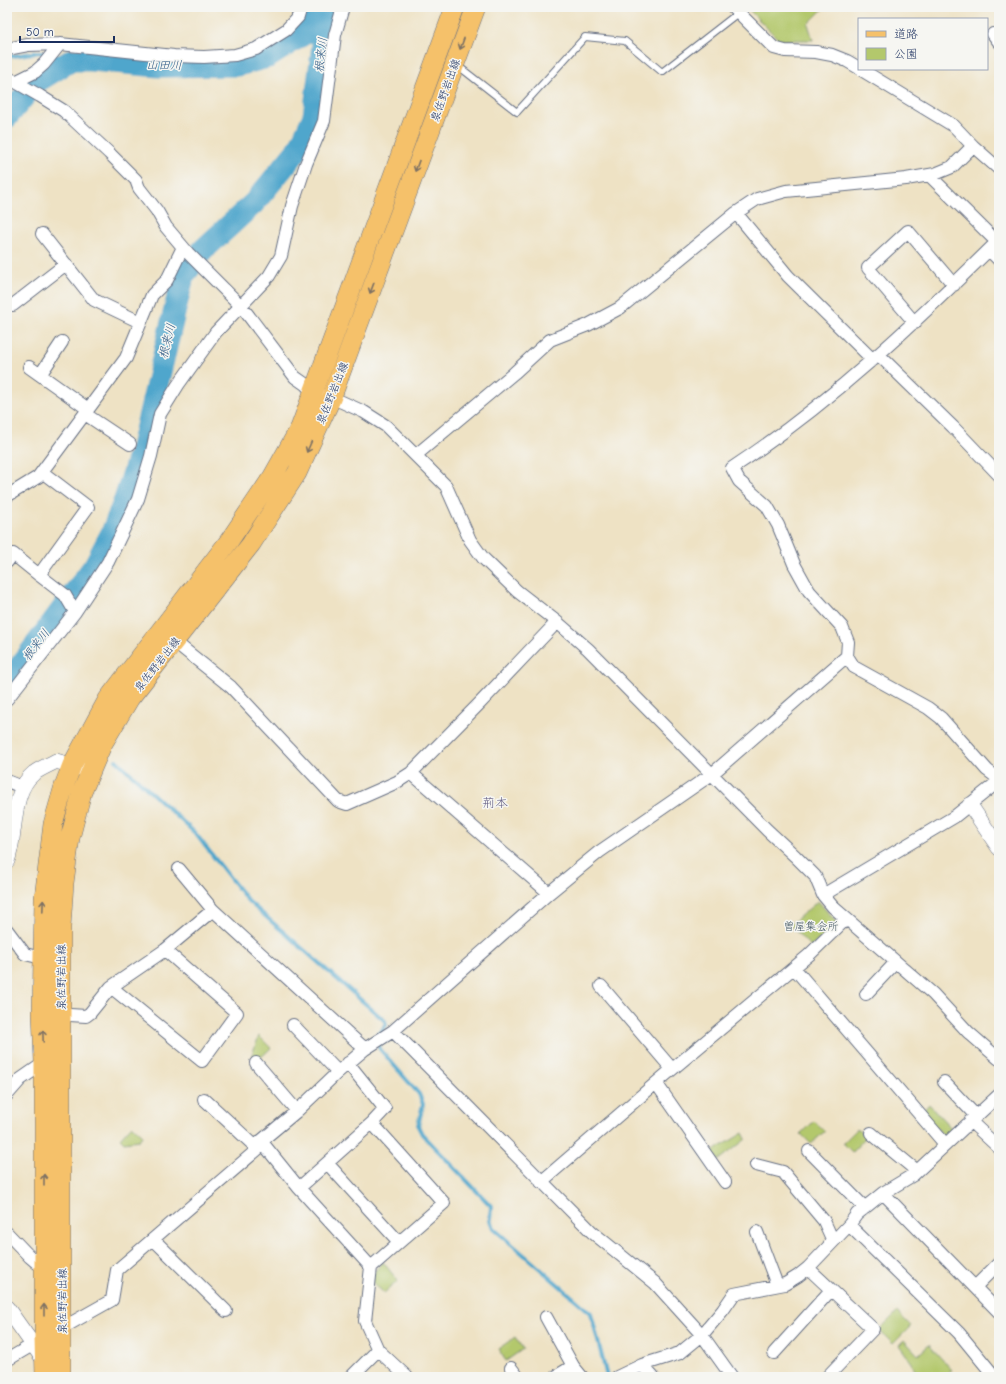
<svg xmlns="http://www.w3.org/2000/svg" width="1006" height="1384" font-family="'Comic Neue','Klee One',sans-serif">
<style>
.green{fill:#b3c86c;stroke:#677c65}
.lines{fill:none;stroke-linecap:round;stroke-linejoin:round}
.stream{stroke:#4fa6cc;stroke-width:4}
.river{stroke:#4fa6cc;stroke-width:23}
.service-casing{stroke:#656e82;stroke-width:8}
.minor-casing{stroke:#656e82;stroke-width:14}
.tertiary-casing{stroke:#656e82;stroke-width:16}
.primary-casing{stroke:#656e82;stroke-width:20}
.service{stroke:#fff;stroke-width:6}
.minor{stroke:#fff;stroke-width:12}
.tertiary{stroke:#fff;stroke-width:15}
.primary{stroke:#f5c16b;stroke-width:19}
.oneway{stroke:#7d7164}
.labels{text-anchor:middle;stroke-width:3;stroke-linejoin:round;paint-order:stroke}
.street-label{font-size:11px;fill:#1b2f5e;stroke:#f6f6f2}
.park-label{font-size:11px;fill:#415562;stroke:#f6f6f2}
.water-label{font-size:12px;font-style:italic;fill:#2d5984;stroke:#f6f6f2}
.quarter-label{font-size:13px;fill:#605b82;stroke:#f6f6f2}
</style>
<rect width="100%" height="100%" fill="#f6f6f2"/>
<filter id="ink" filterUnits="userSpaceOnUse"><feTurbulence type="fractalNoise" baseFrequency=".025" numOctaves="2"/><feDisplacementMap in="SourceGraphic" scale="8" xChannelSelector="R" yChannelSelector="G"/><feConvolveMatrix kernelMatrix="1 2 1 2 8 2 1 2 1" color-interpolation-filters="sRGB"/></filter>
<filter id="wash" filterUnits="userSpaceOnUse"><feTurbulence type="fractalNoise" baseFrequency=".012" numOctaves="4" result="noise"/><feDisplacementMap in="SourceGraphic" scale="16" xChannelSelector="R" yChannelSelector="G"/><feGaussianBlur stdDeviation="0.9" result="paint"/><feColorMatrix in="noise" values="0 0 0 0 0 0 0 0 0 0 0 0 0 0 0 0 0 1.4 0 .05"/><feComposite in="paint" operator="in"/></filter>
<g filter="url(#wash)">
<rect width="100%" height="100%" fill="#eee2c4"/>
<path class="green" d="M746 7H825L808 24 813 40H779Z
M818 901 837 923 811 947 790 925Z
M259 1036 271 1048 258 1060 252 1054Z
M929 1104 952 1129 944 1136 922 1112Z
M814 1121 825 1131 811 1144 801 1134Z
M132 1125 143 1135 139 1140 124 1142 120 1138Z
M857 1129 866 1137 852 1152 843 1143Z
M743 1133 746 1139 718 1161 712 1152Z
M383 1262 398 1281 384 1293 373 1283 374 1272Z
M897 1312 911 1326 893 1344 879 1330Z
M515 1337 523 1349 506 1361 498 1349Z
M904 1340 918 1355 929 1345 952 1370 941 1377H918L912 1363 899 1345Z"/>
<g class="lines">
<path class="stream" d="M7 57 39 52 72 60
M116 760 195 833 248 901 385 1021 386 1025 379 1034
M378 1042 379 1048 419 1094 423 1104 418 1126 422 1134 491 1206 490 1220 493 1228 591 1313 607 1377"/>
<path class="river" d="M7 117 36 82 72 60H91L159 66 238 65 268 57 305 33 323 7
M7 684 95 565 112 533 125 500 142 447 183 276 203 250 254 203 300 147 314 116 324 37 325 7"/>
</g>
</g>
<g filter="url(#ink)">
<g class="lines">
<defs>
<path id="service" d="M457 65 517 112 585 37 625 41 662 72 738 13"/>
<path id="minor" d="M733 7 774 48 785 51 816 52 832 55 847 61 859 68
M993 34 999 42
M7 49 28 45 60 44 174 56 204 57 235 55 256 49 286 30 298 17 301 7
M860 69 954 126 973 146 999 169
M7 77 40 96 64 111 109 153 136 180 139 188 157 211 166 227 188 253 242 307 295 377 305 384 313 392 342 402 364 412 386 426 446 486 470 540 483 558 517 591 557 622 588 649 767 830 795 856 815 876 823 895 833 907 933 994 968 1032 999 1059
M15 82 35 72 44 64 60 44
M929 175 997 242
M736 213 788 276 873 360
M42 234 94 300 140 322
M999 240C915 323 831 403 732 468L739 481 767 506 778 525 794 564 809 591 842 627 848 642 847 656 854 667 928 708 941 718 987 770 999 779
M989 250 999 260
M13 305 66 264
M915 323 868 268 908 231 954 285
M879 355 953 427 999 475
M29 367 88 409
M40 375 62 342
M85 414 130 444
M416 455 514 373 550 340 588 325 620 308 736 213 757 199 786 191 906 179 935 174 952 167 973 146
M7 496 38 477 126 358 152 295 167 280 183 247
M7 562 13 554 39 575 88 507 42 472
M39 575 65 595 75 612
M170 637 175 642 231 687 338 801 347 804 397 782 411 773 480 703 557 622
M7 699 75 612 108 562 138 499 151 456 160 414 178 385 216 332 269 276 281 256 292 206 306 164 324 121 335 35 343 7
M411 773 549 893
M7 781 22 787
M179 869 213 910
M823 895 954 817 999 781
M7 930 25 954 42 958
M794 968 945 1144
M601 986 672 1069
M111 987 202 1061 237 1013 165 950
M866 994 896 962
M54 1014 86 1016 90 1013 111 987 165 950 213 910 365 1049
M293 1025 338 1072
M393 1031 592 1232 655 1283 702 1335 732 1377
M256 1063 297 1111
M348 1063 385 1109 372 1123
M944 1082 976 1116
M656 1083 725 1182
M7 1095 21 1079 44 1063
M204 1099 258 1149
M970 1121 999 1148
M871 1133 917 1171
M261 1141 299 1188 371 1267 365 1321 378 1350 407 1377
M809 1151 865 1208
M327 1163 399 1242
M756 1165 783 1172 824 1221 833 1241
M541 1182 663 1077 809 955 846 919
M299 1188 372 1123 444 1203 371 1267
M883 1193 999 1312
M849 1225 959 1333 995 1377
M757 1232 777 1285
M7 1233 30 1257 44 1269
M153 1239 226 1311
M808 1268 873 1329 827 1377
M975 1287 999 1263
M546 1317 573 1366 555 1377
M57 1331 112 1300 117 1270 258 1149 261 1141 297 1111 338 1072 365 1049 393 1031 549 893 599 852 712 774 847 656
M774 1353 831 1290
M7 1360 39 1341
M642 1365 653 1377
M573 1366 582 1377
M511 1368 518 1377
M351 1377 378 1350
M617 1377 642 1365 680 1353 702 1335 723 1310 734 1294 785 1284 798 1276 808 1268 849 1225 857 1214 883 1193 913 1175 999 1095"/>
<path id="tertiary" d="M970 805 999 848
M7 861C17 835 10 792 34 773 41 768 49 765 56 761L91 771
M7 1308 46 1363"/>
<path id="primary" d="M45 1377 44 1338V1063L42 1014 44 898 53 824 64 786 72 765 108 699 229 541 273 476 300 428 455 7
M61 1377V927L64 883 70 838 82 792 102 745 130 698 251 544 297 473 331 399 476 7"/>
</defs>
<use href="#service" class="service-casing"/>
<use href="#minor" class="minor-casing"/>
<use href="#tertiary" class="tertiary-casing"/>
<use href="#primary" class="primary-casing"/>
<use href="#service" class="service"/>
<use href="#minor" class="minor"/>
<use href="#tertiary" class="tertiary"/>
<use href="#primary" class="primary"/>
</g>
<defs><path id="oneway-shaft" d="M-6 0H5M1.5-3L5.5 0L1.5 3" fill="none" stroke-width="1.6" stroke-linecap="round" stroke-linejoin="round"/></defs>
<g class="oneway">
<use href="#oneway-shaft" transform="translate(462 44) rotate(110)"/>
<use href="#oneway-shaft" transform="translate(417 166) rotate(110)"/>
<use href="#oneway-shaft" transform="translate(372 288) rotate(111)"/>
<use href="#oneway-shaft" transform="translate(309 447) rotate(114)"/>
<use href="#oneway-shaft" transform="translate(43 906) rotate(-88)"/>
<use href="#oneway-shaft" transform="translate(43 1036) rotate(-92)"/>
<use href="#oneway-shaft" transform="translate(44 1180) rotate(-90)"/>
<use href="#oneway-shaft" transform="translate(44 1310) rotate(-90)"/>
</g>
</g>
<g class="labels">
<g class="street-label">
<text transform="translate(445 90) rotate(-70)" y="4">泉佐野岩出線</text>
<text transform="translate(332 393) rotate(-68)" y="4">泉佐野岩出線</text>
<text transform="translate(157 664) rotate(-52)" y="4">泉佐野岩出線</text>
<text transform="translate(61 977) rotate(-90)" y="4">泉佐野岩出線</text>
<text transform="translate(62 1301) rotate(-90)" y="4">泉佐野岩出線</text>
</g>
<g class="park-label">
<text x="811" y="930">曽屋集会所</text>
</g>
<g class="water-label">
<text transform="translate(321 55) rotate(-84)" y="4">根来川</text>
<text transform="translate(164 65) rotate(1)" y="4">山田川</text>
<text transform="translate(167 341) rotate(-76)" y="4">根来川</text>
<text transform="translate(36 645) rotate(-53)" y="4">根来川</text>
</g>
<g class="quarter-label">
<text x="495" y="807">荊本</text>
</g>
</g>
<rect width="1006" height="1384" fill="none" stroke="#f6f6f2" stroke-width="24"/>
<rect x="858" y="18" width="130" height="52" fill="#f6f6f2" stroke="#9ea6b7"/>
<rect x="866" y="31" width="20" height="6" fill="#f5c16b" stroke="#9ea6b7"/>
<text x="894" y="38" font-size="12" fill="#1b2f5e">道路</text>
<rect x="866" y="48" width="20" height="12" fill="#b3c86c" stroke="#9ea6b7"/>
<text x="894" y="58" font-size="12" fill="#1b2f5e">公園</text>
<path d="M20 36v6h94v-6" fill="none" stroke="#1b2f5e" stroke-width="2"/>
<text x="26" y="36" font-size="12" fill="#1b2f5e" stroke="#f6f6f2" stroke-width="3" paint-order="stroke">50 m</text>
</svg>
